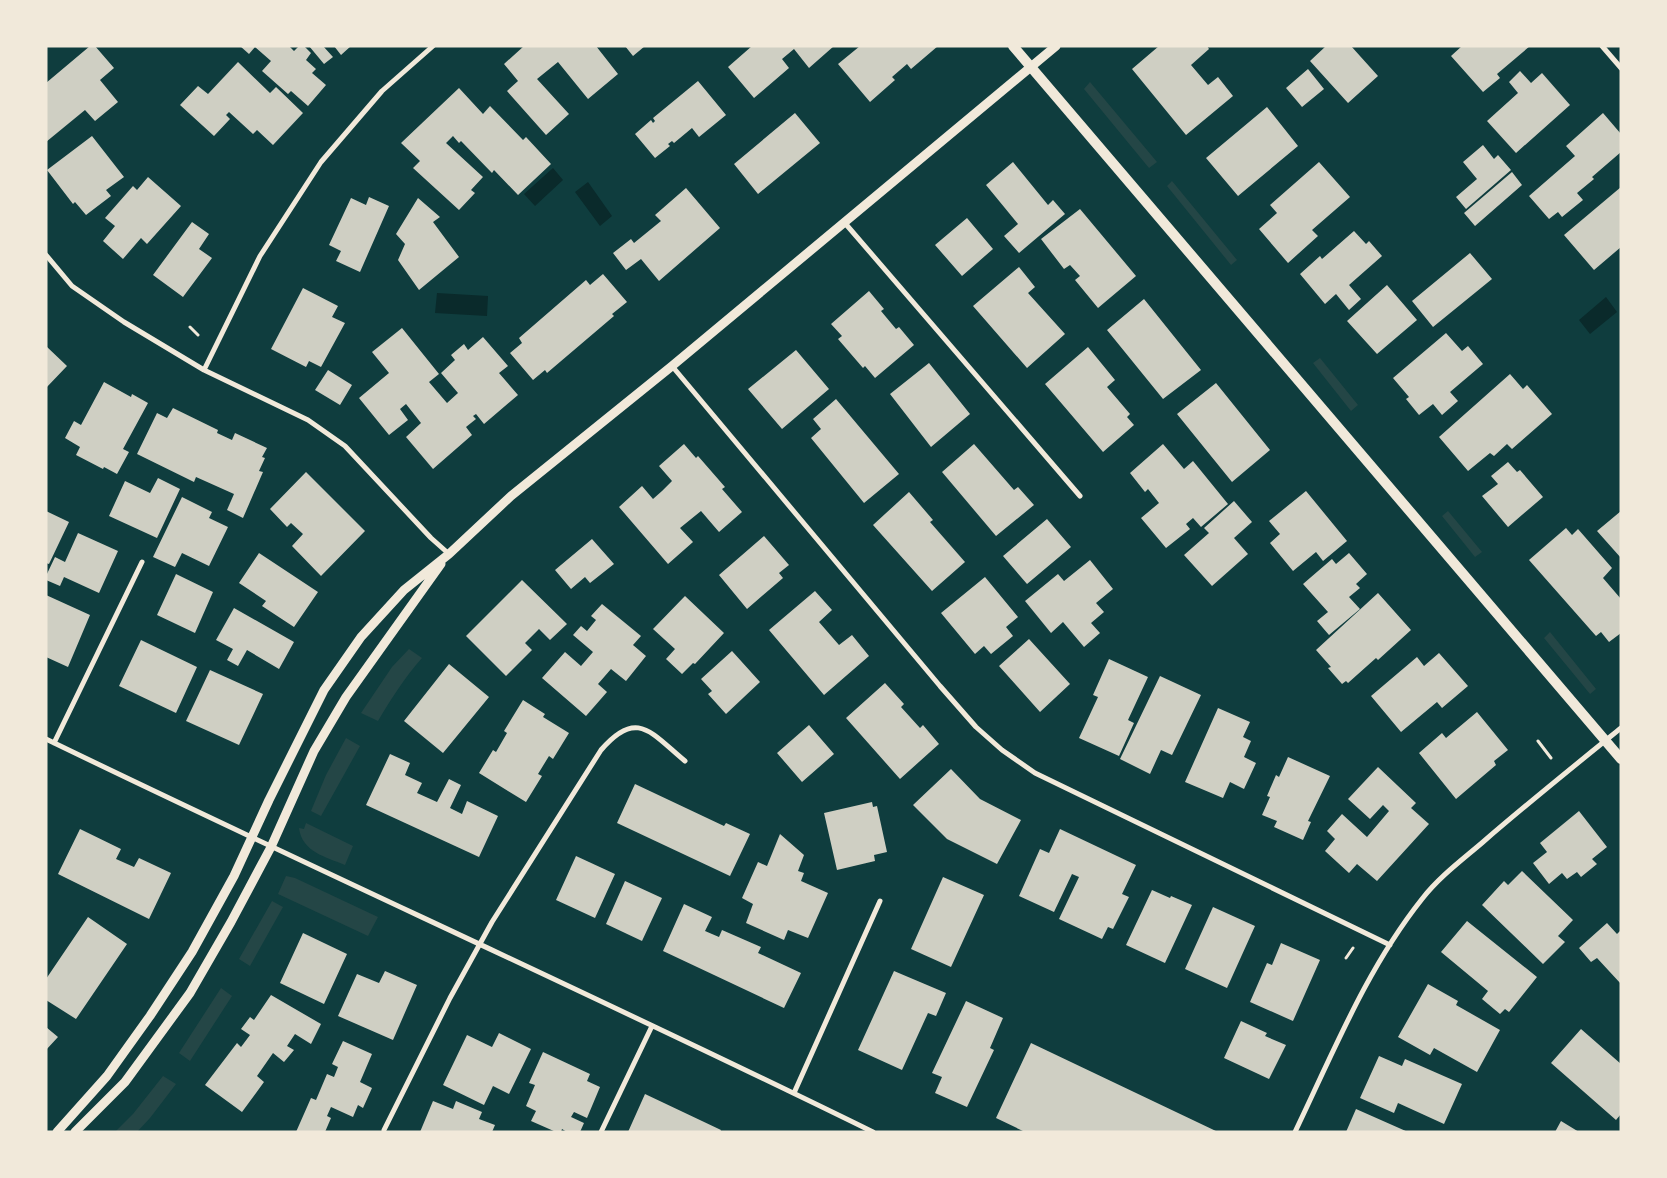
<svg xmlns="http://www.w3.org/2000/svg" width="1667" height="1178" font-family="'PT Serif',serif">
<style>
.green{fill:#244646}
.water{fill:#0a2a2b}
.building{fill:#cfcfc3}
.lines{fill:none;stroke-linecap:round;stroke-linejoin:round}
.path{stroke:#f1e9da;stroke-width:3}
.minor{stroke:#f1e9da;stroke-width:5}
.tertiary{stroke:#f1e9da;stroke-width:9}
.secondary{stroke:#f1e9da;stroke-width:10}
</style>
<rect width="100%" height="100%" fill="#0f3d3e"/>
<path class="green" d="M1090 82 1157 162 1149 168 1084 89Z
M1172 181 1237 260 1231 265 1167 186Z
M1320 358 1358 405 1351 411 1313 363Z
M1448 511 1482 552 1475 557 1442 516Z
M1550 632 1596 689 1590 694 1544 638Z
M409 649 422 658C405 677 391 699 378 721L361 713 392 667Z
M346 738 360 746 321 816 311 811 326 775Z
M306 823 353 846 345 865C326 857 302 852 299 828L304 829Z
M286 876 295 878 378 917 368 936 278 894Z
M272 901 283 907 250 966 239 959Z
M221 988 232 996 190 1061 179 1053Z
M163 1076 176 1084 150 1118 137 1132H115L133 1114Z"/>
<path class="water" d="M553 168 563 180 535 206 524 194Z
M588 182 612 216 600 226 575 192Z
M437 293 488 296 487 316 435 313Z
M1606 297 1617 312 1590 334 1579 320Z"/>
<path class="building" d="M90 46H95L114 68 100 80 118 102 95 121 85 110 46 142V83Z
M240 46H289L294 51 299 46H304L311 53 306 60 316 69 312 73 326 85 308 106 291 91 288 94 262 71 271 61 255 47 249 54Z
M309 46H323L333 57 324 64Z
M334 46H351L341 55Z
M524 46H596L618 74 588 99 558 62 537 79 569 114 546 135 507 91 518 81 504 64Z
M625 46H645L633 56Z
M752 46H834L809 68 794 49 782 59 789 68 754 98 728 67Z
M860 46H938L911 69 907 64 892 77 895 80 870 102 838 64Z
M1159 46H1207L1209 49 1191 65 1208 85 1218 77 1233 96 1186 135 1132 69Z
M1326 46H1351L1378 76 1348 103 1310 61Z
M1462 46H1530L1497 74 1500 78 1483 92 1451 56Z
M238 62 270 93 276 87 303 113 273 145 257 130 253 134 229 112 226 115 230 119 214 136 180 105 198 86 208 94Z
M1308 69 1324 89 1302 107 1286 88Z
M1520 71 1531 83 1542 73 1570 105 1516 153 1487 121 1518 93 1509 82Z
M698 81 726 115 699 137 692 128 674 143 672 141 668 144 670 146 655 158 635 134 651 120 653 123 655 121 653 118Z
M459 88 483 114 490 106 523 140 526 137 551 164 518 195 494 170 492 173 461 141 459 143 453 136 446 143 483 177 471 190 475 193 459 210 413 168 420 161 401 143Z
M1267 107 1298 146 1238 196 1206 158Z
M795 113 820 143 758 194 734 164Z
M1603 113 1621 134V152L1592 177 1594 179 1577 193 1583 200 1562 217 1558 212 1549 219 1529 196 1575 156 1566 146Z
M92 136 124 177 106 190 111 196 86 215 75 202 73 204 47 170Z
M1483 145 1494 159 1498 155 1511 170 1466 209 1456 197 1477 179 1463 162Z
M1013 162 1048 205 1053 200 1065 214 1019 253 1004 236 1018 224 986 185Z
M1319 162 1350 197 1312 230 1318 236 1288 263 1259 229 1277 213 1270 205Z
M1512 172 1522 185 1475 226 1464 213Z
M148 177 181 206 147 244 141 238 123 259 103 241 115 226 105 218 133 186 137 190Z
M1621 187V247L1594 270 1564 235Z
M686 188 720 228 659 281 641 259 626 270 613 253 631 239 634 243 661 221 655 215Z
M369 197 389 206 360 272 336 261 341 251 329 245 351 198 366 205Z
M418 198 440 217 433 222 459 257 419 290 398 260 405 244 396 234Z
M1080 209 1136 276 1098 308 1075 280 1080 276 1070 265 1064 269 1041 239Z
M967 218 993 249 962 276 935 245Z
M192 222 209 234 199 249 212 258 183 297 153 275Z
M1354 231 1366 244 1369 241 1382 256 1349 285 1361 299 1349 310 1336 294 1325 304 1300 274 1320 256 1322 259Z
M1470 253 1492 279 1433 327 1412 301Z
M1019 267 1035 287 1028 293 1065 334 1027 368 973 306Z
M603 274 627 302 612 314 614 316 547 373 545 370 533 380 510 353 522 343 519 338 586 280 590 285Z
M1387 285 1417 320 1377 354 1347 321Z
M303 288 338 306 332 317 345 323 321 367 309 361 306 367 271 349Z
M869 291 884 309 881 311 896 329 899 327 914 345 875 378 865 366 863 368 838 339 842 336 831 324Z
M1144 299 1201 370 1163 399 1107 330Z
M402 328 439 374 429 382 447 403 458 393 441 373 455 360 451 355 464 344 468 350 483 337 508 366 499 373 518 395 484 424 476 414 473 416 476 419 466 427 472 435 433 469 406 437 421 423 406 404 400 409 408 420 389 435 359 398 389 373 372 352Z
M1446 333 1462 351 1468 346 1483 364 1450 392 1458 401 1442 415 1433 404 1419 415 1406 399 1409 397 1393 378Z
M46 346 67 366 46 388Z
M1088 347 1115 380 1107 387 1130 414 1127 417 1134 425 1103 452 1045 384Z
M796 350 829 389 782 429 748 389Z
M929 363 970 414 931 447 890 394Z
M328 370 352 385 340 405 315 390Z
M1510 374 1523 389 1527 385 1552 414 1512 449 1507 444 1494 456 1490 453 1468 471 1439 437Z
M104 382 131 397 132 394 148 403 123 449 129 452 117 474 104 467 103 469 76 455 80 447 65 438 74 421 81 425Z
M1216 383 1270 450 1232 482 1177 414Z
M836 399 899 474 864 503 811 438 821 429 813 419Z
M173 408 218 430 217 433 232 440 235 433 267 448 262 457 265 458 259 471 263 472 243 518 227 510 234 494 196 477 194 482 137 454 157 413 167 418Z
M684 444 696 458 698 456 725 487 722 489 742 512 719 532 701 511 680 528 693 542 668 564 619 507 642 486 653 499 662 491 672 481 659 466Z
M974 444 1014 490 1018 487 1034 505 996 536 942 472Z
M1163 444 1184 469 1193 461 1228 504 1201 527 1193 518 1186 524 1190 529 1166 548 1141 518 1159 503 1148 489 1145 492 1130 473Z
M1508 462 1517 472 1520 470 1543 497 1508 527 1482 496 1498 484 1491 476Z
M306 472 365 531 321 576 292 546 303 534 291 523 287 527 270 509Z
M158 478 180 489 157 538 109 516 125 481 150 493Z
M1306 491 1347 541 1323 561 1316 552 1293 571 1270 543 1280 534 1269 521Z
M909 492 933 520 930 522 965 562 932 591 873 525Z
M182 497 212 512 209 518 228 527 209 566 182 553 175 567 153 557Z
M1234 501 1252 522 1234 538 1248 554 1212 586 1184 555 1209 533 1204 528Z
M46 511 69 522 49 564 46 563Z
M1621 511V558L1597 531Z
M1047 519 1071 547 1027 584 1003 556Z
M1566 528 1572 535 1578 529 1612 568 1603 578 1621 599V633L1609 642 1601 632 1596 636 1529 560Z
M78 533 118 551 99 593 64 577 60 586 46 580V576L55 557 65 562Z
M764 536 789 565 779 573 783 578 747 609 719 575Z
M592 539 614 564 590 583 585 577 571 589 555 570Z
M259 553 318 592 294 627 262 606 266 601 239 583Z
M1349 553 1367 574 1356 584 1360 588 1349 597 1360 609 1329 635 1317 621 1328 612 1303 584 1332 559 1336 564Z
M1090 560 1113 589 1096 603 1104 612 1091 623 1100 633 1084 647 1063 622 1051 633 1025 601 1058 574 1064 581Z
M176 574 213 592 195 633 157 615Z
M985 577 1018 617 1006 627 1013 636 991 654 984 646 975 654 941 613Z
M522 580 567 624 550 640 539 629 525 643 532 650 506 676 466 636Z
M815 591 832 610 819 622 839 645 852 635 869 656 824 695 769 630Z
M1378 593 1411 630 1378 660 1376 658 1348 683 1346 681 1342 684 1328 668 1331 667 1316 650Z
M46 595 90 615 68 667 46 657Z
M685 596 724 633 695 664 693 663 682 674 666 659 675 649 653 629Z
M602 604 641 636 633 645 646 656 626 681 611 669 598 684 607 692 586 716 542 678 565 652 581 666 593 652 573 635 581 626 587 631 596 620 591 616Z
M234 608 294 642 279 669 247 650 238 666 227 660 233 649 216 640Z
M1029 639 1070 684 1040 712 999 666Z
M141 640 197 667 176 713 119 686Z
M732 651 760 682 726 714 708 694 712 691 701 679Z
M1439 653 1468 686 1442 708 1437 702 1401 732 1371 696 1417 657 1424 666Z
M1109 659 1148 677 1128 720 1134 723 1119 756 1079 738 1098 697 1093 695Z
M449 664 489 697 443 753 404 721Z
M210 670 263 694 239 745 186 721Z
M1160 676 1201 695 1172 755 1161 750 1150 774 1120 759Z
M885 683 904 704 901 707 920 728 923 725 939 744 900 779 846 718Z
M523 700 545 714 543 717 569 733 553 759 549 756 538 774 542 776 526 802 479 773 493 750 496 752 507 733 504 731Z
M1218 708 1250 722 1243 737 1251 741 1244 757 1256 763 1244 789 1230 782 1223 798 1185 782Z
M1477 712 1508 750 1494 761 1496 765 1456 799 1419 753 1442 733 1446 738Z
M809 725 834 754 802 782 777 753Z
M390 754 410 763 405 775 422 783 417 793 437 802 449 779 461 785 450 808 462 814 467 801 498 816 479 857 366 805Z
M1288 757 1330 776 1308 821 1311 822 1303 840 1274 827 1277 821 1262 815 1270 797 1267 796 1276 775 1279 777Z
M1378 767 1416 803 1411 808 1429 824 1377 881 1357 864 1349 873 1325 851 1335 839 1327 831 1342 814 1367 837 1389 811 1383 805 1370 819 1348 799Z
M951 769 980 799 1021 820 997 864 947 839 913 805Z
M635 784 724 826 726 823 750 834 730 876 617 823Z
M872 802 873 807 877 806 887 852 874 855 875 861 837 870 824 813Z
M1579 811 1607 847 1592 859 1597 864 1581 877 1577 872 1567 879 1562 873 1549 884 1533 863 1547 852 1540 843Z
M80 829 121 849 116 859 134 867 139 858 171 873 149 919 58 874Z
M1060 829 1136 865 1122 894 1129 897 1113 929 1108 927 1102 939 1059 919 1079 877 1072 874 1054 912 1019 896 1040 849 1049 853Z
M780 834 804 855 798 871 804 873 801 881 828 893 808 938 788 930 784 940 746 923 753 904 742 898 758 862 767 866Z
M576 856 615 874 595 918 556 900Z
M1522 871 1573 920 1558 936 1565 942 1543 964 1482 905 1504 881 1508 885Z
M943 877 984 895 951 967 911 949Z
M625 881 662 898 642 941 606 924Z
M1152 890 1170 898 1171 896 1192 905 1165 963 1126 945Z
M684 904 712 917 705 931 719 937 722 930 761 947 758 953 801 973 784 1008 663 951Z
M1213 907 1255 926 1227 988 1185 969Z
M88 917 127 944 76 1019 46 1000V979Z
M1467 921 1537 977 1509 1012 1505 1009 1500 1014 1482 999 1488 991 1441 952Z
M1607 923 1617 934 1621 930V984L1597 958 1591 962 1579 948Z
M303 933 347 954 324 1004 280 983Z
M1281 943 1320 960 1293 1021 1250 1002 1267 963 1272 965Z
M385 971 417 985 393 1040 338 1016 357 974 379 983Z
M894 971 946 993 936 1016 928 1013 902 1070 858 1050Z
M1428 984 1458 1001 1456 1005 1500 1030 1477 1072 1434 1048 1430 1055 1398 1037Z
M271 995 321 1024 311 1044 295 1034 287 1046 294 1050 284 1062 273 1053 257 1076 264 1082 242 1112 205 1085 237 1043 241 1047 250 1035 241 1029 250 1017 254 1020Z
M966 1001 1003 1018 990 1048 994 1050 967 1107 935 1093 942 1077 932 1073Z
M1241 1021 1267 1033 1265 1036 1286 1045 1269 1079 1224 1058Z
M46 1027 58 1037 46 1050Z
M1581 1029 1621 1064V1114L1616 1120 1551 1063Z
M499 1033 531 1049 509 1094 493 1086 484 1105 443 1085 467 1035 492 1047Z
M343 1041 372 1054 360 1082 372 1088 363 1108 358 1105 353 1117 331 1107 327 1116 331 1118 325 1132H296L311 1098 316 1100 327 1074 334 1077 338 1067 332 1064Z
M1031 1043 1218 1132H1025L996 1118Z
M543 1052 590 1074 587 1081 600 1087 587 1118 574 1112 571 1117 584 1123 580 1132H567L562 1129 561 1132H556L531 1121 536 1111 526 1106 535 1085 529 1083Z
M1379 1056 1402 1066 1405 1059 1462 1084 1444 1124 1398 1103 1394 1113 1360 1098Z
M645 1094 721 1130 720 1132H628Z
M433 1101 453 1109 456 1101 482 1112 479 1119 495 1125 492 1132H420Z
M1356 1109 1408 1132H1346Z
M1561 1121 1579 1132H1555Z"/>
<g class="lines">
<path class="path" d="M190 327 198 335
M1538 741 1551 758
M1346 958 1353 948"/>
<path class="minor" d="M1602 46 1621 68
M844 222 1080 496
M46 255 72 286 124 322 204 370 308 420 345 446 431 538 449 554
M672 366 940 686 976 727 1002 750 1035 773 1390 945
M204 370 260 256 321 162 382 91 433 46
M46 739C320 872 599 997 873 1132
M54 743 142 562
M794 1093 880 901
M384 1130 450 998 492 922 601 750C637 708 651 733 685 761
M601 1132 652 1026
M1295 1132C1333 1053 1367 968 1422 899 1439 877 1462 860 1483 842 1528 803 1574 766 1621 728"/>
<path class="tertiary" d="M57 1132 107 1076 150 1016 192 952 234 876 269 800 324 690 361 637 404 590 449 554 511 496 672 366 1056 46
M75 1132 125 1082 190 993 231 922 271 847 314 751 346 697 441 564"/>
<path class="secondary" d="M1013 46 1621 759"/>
</g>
<rect width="1667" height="1178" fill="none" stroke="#f1e9da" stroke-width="95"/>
</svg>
